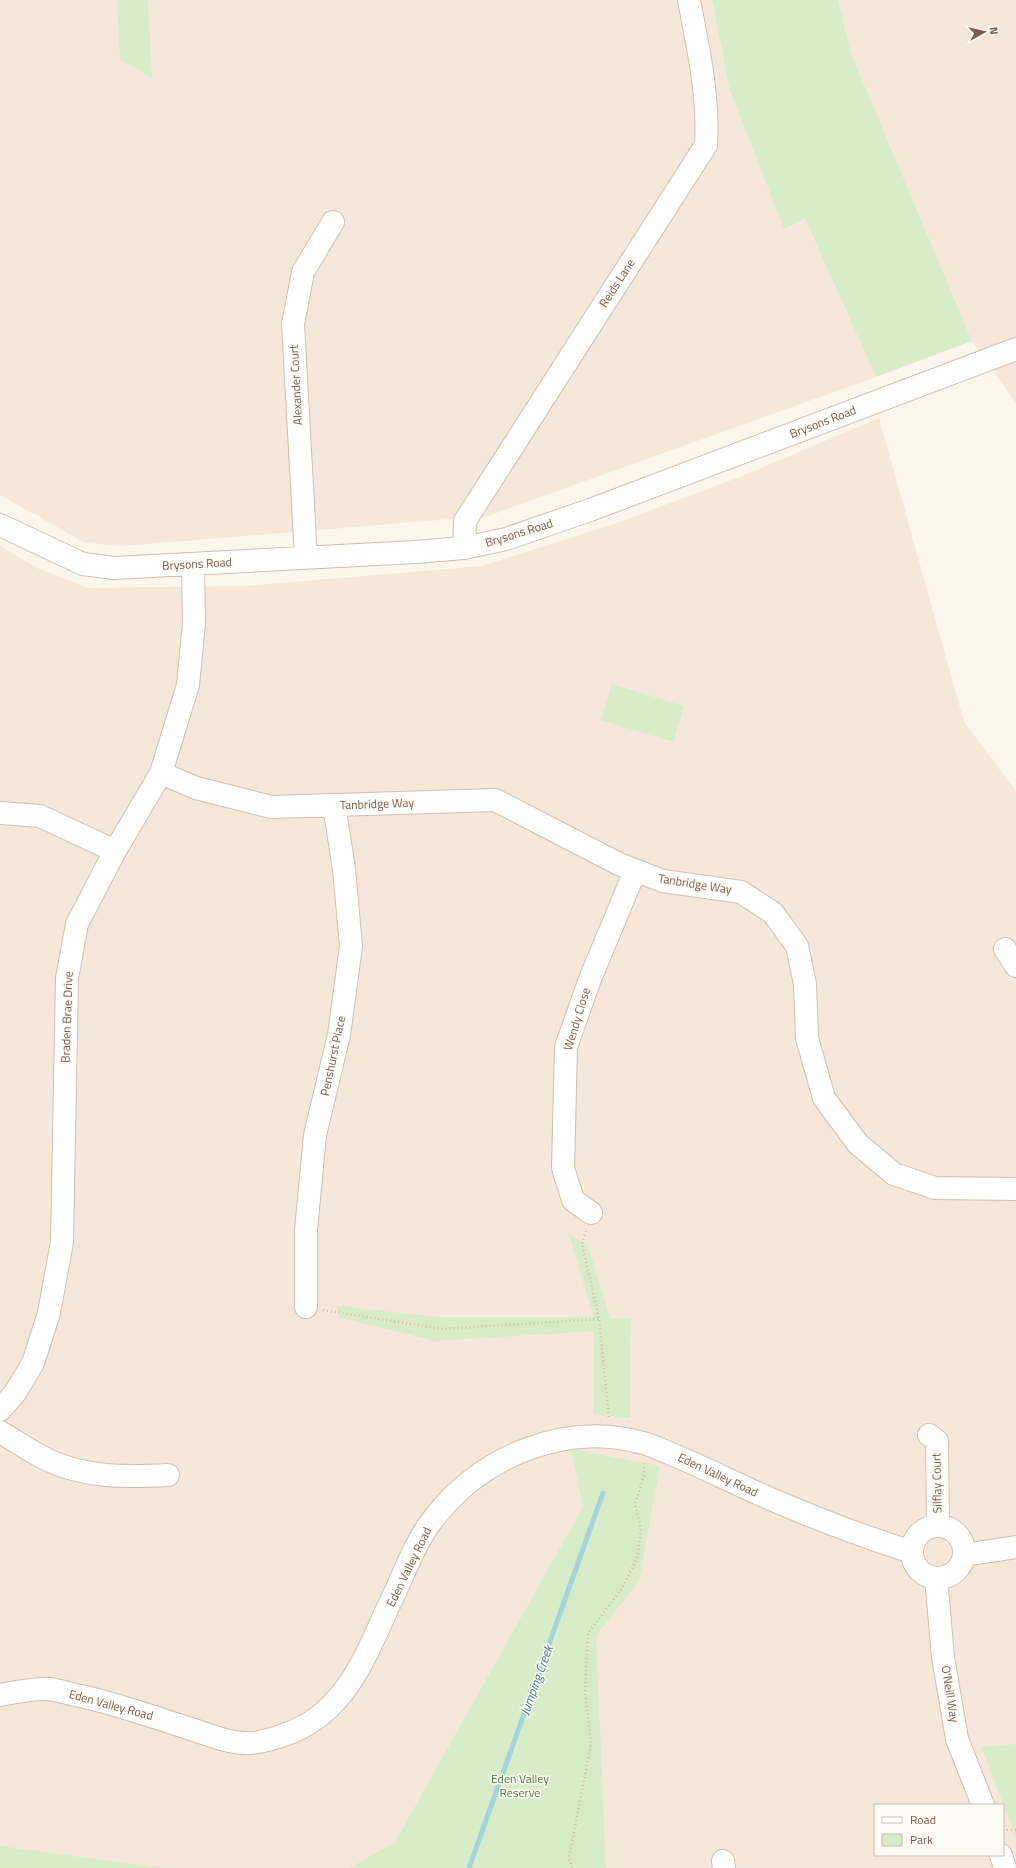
<svg xmlns="http://www.w3.org/2000/svg" width="1016" height="1868" font-family="'Titillium Web',sans-serif">
<style>
.residential{fill:#f5e8da;fill-rule:evenodd}
.green{fill:#d8ecc9}
.lines{fill:none;stroke-linecap:round;stroke-linejoin:round}
.stream{stroke:#a5d3da;stroke-width:5}
.minor-casing{stroke:#d1beb0;stroke-width:24}
.path{stroke:#d9b8a5;stroke-width:2.5;stroke-dasharray:1 3;stroke-linecap:butt}
.minor{stroke:#fff;stroke-width:22}
.labels{text-anchor:middle;stroke-width:3;stroke-linejoin:round;paint-order:stroke}
.street-label{font-size:12px;fill:#7a5c4d;stroke:#fffaf3}
.park-label{font-size:12px;fill:#537a41;stroke:#fffaf3}
.water-label{font-size:13px;font-style:italic;fill:#437c86;stroke:#fffaf3}
</style>
<rect width="100%" height="100%" fill="#fdf6ec"/>
<path class="residential" d="M0 0H712L729 88 784 228 805 219 876 377 488 516 122 546 85 543 0 495Z
M838 0H1016V403L972 341 851 53Z
M879 418 964 722 1016 791V1868H0V546L37 568 89 588 245 586 482 566 614 524 742 476ZM875 1805H1003V1855H875Z"/>
<path class="green" d="M117 0H148L152 78 120 59Z
M712 0H838L851 53 972 341 876 377 805 219 784 229 729 88Z
M612 684 684 706 673 742 601 720Z
M568 1232 576 1239 587 1243 610 1318H631L630 1418 594 1415V1331L435 1341 337 1317V1306L438 1317H594Z
M571 1449 660 1466 639 1581 596 1636 606 1868H350L395 1842 583 1507Z
M1016 1744V1837L981 1747Z
M0 1846 162 1868H0Z"/>
<g class="lines">
<path class="stream" d="M469 1868 603 1493"/>
<defs>
<path id="minor" d="M0 525 83 564 114 568 415 552 464 548 506 539 590 510 1016 349
M464 548 465 521 706 145C709 95 698 48 689 0
M306 558 293 324 303 272 333 222
M161 773 196 788 271 807 495 800 619 864 663 881 741 892 773 913 797 946 805 984 807 1038 824 1098 858 1144 894 1174 935 1188 1016 1189
M0 813 40 816 115 851
M1005 949 1016 966
M591 1213 573 1200 563 1168 566 1047 590 979 635 871
M306 1307V1230L315 1135 339 1035 351 946 344 869 334 805
M0 1410 15 1393 33 1363 49 1313 62 1242 67 978 77 924 115 851 161 773 188 685 194 623 193 565
M0 1432C16 1441 31 1452 48 1460 85 1478 128 1477 168 1475
M929 1435 937 1441 938 1526
M912 1552a26 26 0 1 1 52 0a26 26 0 1 1-52 0Z
M964 1555 1016 1547
M936 1578 943 1657 957 1739 983 1805
M0 1695C16 1692 32 1688 49 1689 58 1690 67 1693 76 1695 115 1703 153 1717 191 1729 210 1735 230 1744 249 1743 263 1743 279 1737 292 1732 347 1709 366 1655 389 1605 403 1577 414 1543 434 1518 482 1456 566 1421 643 1443 652 1445 661 1450 669 1453 701 1466 732 1482 764 1496 812 1517 861 1536 912 1552
M1001 1855 1005 1868
M723 1861 724 1868"/>
</defs>
<use href="#minor" class="minor-casing"/>
<path class="path" d="M586 1231 582 1244 599 1319 609 1419
M323 1310 443 1329 599 1319
M1003 1830H1016
M572 1868 569 1858 591 1744 585 1691 588 1633 621 1590 637 1558 641 1529 635 1504 644 1476V1463"/>
<use href="#minor" class="minor"/>
</g>
<g class="labels">
<g class="street-label">
<text transform="translate(617 283) rotate(-57)" y="4">Reids Lane</text>
<text transform="translate(296 385) rotate(-93)" y="4">Alexander Court</text>
<text transform="translate(823 422) rotate(-21)" y="4">Brysons Road</text>
<text transform="translate(519 533) rotate(-17)" y="4">Brysons Road</text>
<text transform="translate(197 564) rotate(-3)" y="4">Brysons Road</text>
<text transform="translate(377 804) rotate(-2)" y="4">Tanbridge Way</text>
<text transform="translate(695 884) rotate(9)" y="4">Tanbridge Way</text>
<text transform="translate(67 1017) rotate(-88)" y="4">Braden Brae Drive</text>
<text transform="translate(577 1019) rotate(-73)" y="4">Wendy Close</text>
<text transform="translate(333 1056) rotate(-78)" y="4">Penshurst Place</text>
<text transform="translate(718 1475) rotate(25)" y="4">Eden Valley Road</text>
<text transform="translate(937 1483) rotate(-91)" y="4">Silflay Court</text>
<text transform="translate(409 1567) rotate(-64)" y="4">Eden Valley Road</text>
<text transform="translate(950 1694) rotate(81)" y="4">O'Neill Way</text>
<text transform="translate(111 1705) rotate(15)" y="4">Eden Valley Road</text>
</g>
<g class="park-label">
<text x="520" y="1783">Eden Valley<tspan x="520" dy="14">Reserve</tspan></text>
</g>
<g class="water-label">
<text transform="translate(536 1680) rotate(-70)" y="5">Jumping Creek</text>
</g>
</g>
<rect x="874" y="1804" width="130" height="52" fill="#fffaf3" stroke="#cabbb1"/>
<rect x="882" y="1817" width="20" height="6" fill="#ffffff" stroke="#cabbb1"/>
<text x="910" y="1824" font-size="12" fill="#7a5c4d">Road</text>
<rect x="882" y="1834" width="20" height="12" fill="#d8ecc9" stroke="#cabbb1"/>
<text x="910" y="1844" font-size="12" fill="#7a5c4d">Park</text>
<g transform="translate(984 32) rotate(82)" stroke="#fffaf3" stroke-width="3" paint-order="stroke">
<path d="M0-3L7 15L0 10L-7 15Z" fill="#7a5c4d"/>
<text y="-6" font-size="11" font-weight="bold" text-anchor="middle" fill="#7a5c4d">N</text>
</g>
</svg>
